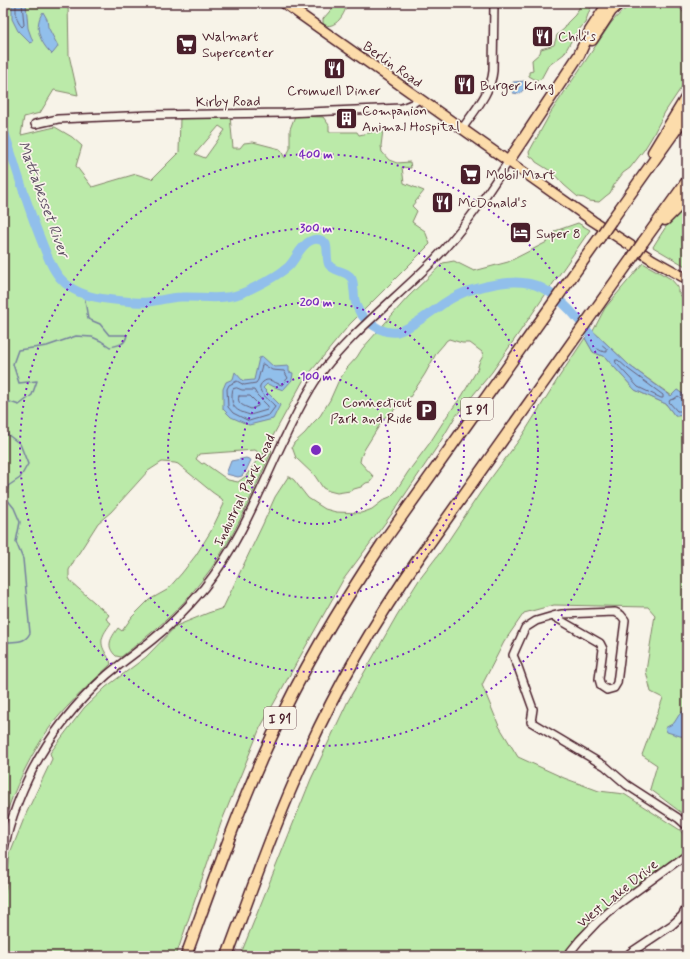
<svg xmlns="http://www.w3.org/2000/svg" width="690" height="959" font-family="Mynerve,sans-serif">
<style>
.green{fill:#bbeaa9;stroke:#82846a;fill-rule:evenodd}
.water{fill:#91bfeb;stroke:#757f9e}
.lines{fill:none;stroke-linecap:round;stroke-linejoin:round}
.shore{stroke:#665f78;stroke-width:1}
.stream{stroke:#757f9e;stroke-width:1.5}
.river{stroke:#91bfeb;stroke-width:9}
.minor-casing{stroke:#4a1f2b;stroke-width:10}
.major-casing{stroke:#4a1f2b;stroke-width:12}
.highway-casing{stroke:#4a1f2b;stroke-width:13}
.minor{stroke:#f7f3e8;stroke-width:7}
.major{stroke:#fcdcab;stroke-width:9}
.highway{stroke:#fcdcab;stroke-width:10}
.highway-bridge-casing{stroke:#4a1f2b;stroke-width:13;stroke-linecap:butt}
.highway-bridge{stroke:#fcdcab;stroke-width:10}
.ring{fill:none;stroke:#7b2cbf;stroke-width:2;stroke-dasharray:2 4}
.labels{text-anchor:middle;stroke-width:3.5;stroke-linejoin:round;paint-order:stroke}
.shield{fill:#f7f3e8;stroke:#7e5f64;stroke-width:1}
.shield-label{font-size:13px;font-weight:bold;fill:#4a1f2b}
.poi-label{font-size:14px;fill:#4a1f2b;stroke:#f7f3e8;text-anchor:start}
.street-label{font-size:14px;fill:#4a1f2b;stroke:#f7f3e8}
.water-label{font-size:15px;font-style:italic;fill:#5f4f65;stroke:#f7f3e8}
.centre{fill:#7b2cbf;stroke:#f7f3e8;stroke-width:2}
.ring-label{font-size:12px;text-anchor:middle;font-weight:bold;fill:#7b2cbf;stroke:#f7f3e8;stroke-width:3.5;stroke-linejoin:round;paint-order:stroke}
</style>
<rect width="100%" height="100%" fill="#f7f3e8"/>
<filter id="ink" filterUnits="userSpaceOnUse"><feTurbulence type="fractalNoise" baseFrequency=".025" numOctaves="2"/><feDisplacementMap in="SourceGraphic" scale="8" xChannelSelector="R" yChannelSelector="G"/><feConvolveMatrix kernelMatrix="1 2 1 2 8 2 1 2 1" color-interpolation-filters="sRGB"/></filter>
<g filter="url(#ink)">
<path class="green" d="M3 3H68L69 55 78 95 54 90 40 113 24 117 21 135 55 127 72 137 82 146 76 166 92 187 136 174 152 179 179 152 180 118 230 116 233 148H240L244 143 253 142 280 149 285 158 290 149V129L295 116 323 117 329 125V132H357L359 135 383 130 381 146 382 152 389 160 397 163 410 162 411 168 402 167 404 183 424 191 412 206 417 211 412 222 425 231 430 244 350 324 303 381 262 456 268 448 272 451C251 496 232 545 199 584 189 597 178 609 166 620 152 633 136 645 121 657L116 656C105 646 111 638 118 628L122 631 132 617 149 600 167 590 182 573 196 555 211 531 224 504 222 499 212 492 178 464 175 463 162 462 148 471 111 512 98 523 75 559 69 570V578L72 583 109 615 106 619 111 623C104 633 98 640 105 652 107 656 110 659 111 664 91 683 71 701 53 723 32 751 13 790 3 824ZM219 126 225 130 205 158 195 154ZM255 450 258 452 261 457 260 459 257 460 246 476 238 482 228 480 204 463 202 464 196 459 199 454Z
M337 3H347C346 13 335 31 323 24V19Z
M582 3H594L590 9 585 23 575 34 564 54 548 66 541 79 536 80 529 76V72L533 71 532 60 540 53 541 49 554 45 557 35 565 28 567 23 575 15Z
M640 3H672L679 7 687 17V79L665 112 652 137 644 150 630 168 623 173 614 185 610 193 606 196 599 202 589 201 584 198 578 197 564 185 552 172 536 162 534 159 530 156 529 152 551 112 611 23C621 12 625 7 640 3Z
M687 207V267L653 247 656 242 669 222Z
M578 223 590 230 492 372 455 417 439 444 394 511 343 580 260 728 221 823 176 956H3V902L7 883 10 854 25 816 52 759 50 753 84 708 106 687 146 657 176 626 208 613 223 608 263 524 275 497 288 477H290L294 480 308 498 325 509 336 512 361 513 367 511 372 509 385 499 390 497 395 492 408 472 429 444 449 413 462 396 477 370 479 363 483 356 482 352 470 343H462L449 339 446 341 444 344 437 352 425 374 410 397 384 418 364 450 361 457 360 462 374 477 370 482 366 483 361 487 354 489 350 491 337 493 329 491 323 488 315 476 296 458 292 447 294 443 305 433 313 423 320 416 330 400 338 382 347 368 357 357 362 349 408 297 443 263 454 261 474 271 508 262 547 242 555 231Z
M643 263 671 279 678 287V292L686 302 684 305 687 306V397L677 390 672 396 630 366 593 331 605 308Z
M585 338 593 352 605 357 635 390 666 404 675 416 687 415V817L650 789 657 765 642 755 663 698 651 692 646 671 655 615 648 607 554 605 524 613 504 642 482 685 499 726 518 757 564 778 599 791 624 794 680 830 687 840V848L621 898 579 934 563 956H240L311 779 348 701 397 615 419 580 442 550 480 493 522 436 559 377Z"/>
<path class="water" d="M12 3H26L28 28 33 42 30 43 18 31 12 19Z
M43 12 47 19 48 27 58 46 57 48 53 53 52 54C40 43 33 26 43 12Z
M525 81 527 82C527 86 523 91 519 94L513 93 511 89 513 82Z
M593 331 630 366 671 396 677 390 687 397V415L675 416 666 404 635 390 605 357 593 352 585 338Z
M263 357 274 367 289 366V372L293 373 292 380 283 390 267 384 263 388 280 405 273 419 249 425 231 417 223 409V389L226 382 233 379 235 372 243 381 254 380 259 358Z
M246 458 251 460 246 471 242 476 238 477 226 474 231 461Z
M687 708V737L680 736 667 732 665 728 674 723 679 715Z"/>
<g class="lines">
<path class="shore" d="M16 3C16 12 15 20 22 27L24 25 22 3
M593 337 607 349V352C599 352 595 347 591 340V338Z
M616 360H618L628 369 663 395V398H661L638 387 616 363Z
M263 364 272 370 284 371 288 378 282 385C278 384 273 381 269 380 266 380 266 380 263 382 253 390 269 399 274 405L275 407 269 415 249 421 233 413 228 407 227 389 229 385 237 381 244 385 256 383 258 380 262 365Z
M237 388 242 390H254L257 395 268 406V407L267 410 250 415C241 412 232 410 232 399 232 395 232 392 233 389Z
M239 396H250L258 404V406L251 409C244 406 236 404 239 396Z
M687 400H684L678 396 674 399 670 400 669 402 677 411H687"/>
<path class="stream" d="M3 401 4 400 19 405 32 395 37 381 19 383 13 364 18 350 47 346 76 336 92 337 101 341 110 347C119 345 125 345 127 335H109L100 324 88 319 84 294
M3 431 20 444 28 464 20 478 8 486 6 498 14 508 20 522 16 542 23 559 30 633C25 643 17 641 8 642L3 656"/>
<path class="river" d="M3 128C15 164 25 200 39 235 45 250 50 266 60 278 76 297 101 299 124 301 132 302 140 303 148 302 159 301 170 297 181 297 205 296 223 302 247 291 261 284 277 277 289 266 296 259 300 246 310 241 316 238 322 239 326 244 328 250 326 259 329 265 334 272 347 270 352 279 354 283 353 287 354 291 354 301 357 311 365 319 373 326 385 334 397 332 410 329 425 316 436 309 445 302 455 296 465 292 472 289 479 288 486 286 504 282 524 279 542 288 565 300 582 324 598 344"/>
<defs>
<path id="minor" d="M35 124 58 119 150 115 286 113 402 108 412 104 419 99
M462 129C474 111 491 93 493 71L494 3
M553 616 562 614 615 612 621 615 625 620 617 683 614 688 607 690 601 686 599 679 603 649 600 643 553 616 536 621 525 628 513 655 518 667 533 709 531 722 605 766 627 785 678 818 687 826
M3 853C18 782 53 723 107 675 121 663 137 652 152 640 171 625 188 607 204 588 237 547 257 498 279 450 291 425 302 400 318 377 350 333 397 298 435 259 463 230 486 196 508 162
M567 956 579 941 597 922 617 905 687 854
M627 956 630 953 672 925 682 916 687 907"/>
<path id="major" d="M284 3 325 32 593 221 653 260 687 279"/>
<path id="highway" d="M686 3 687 4
M592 40 611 11 620 3
M653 152 687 96
M508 162 579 55 590 31 603 11 609 3
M665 220 687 198
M611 221 687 114
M643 242 687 181
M186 956C213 882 239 807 272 736 303 668 341 605 382 544L600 237
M227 956C253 887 277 817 308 751 339 682 378 617 421 555L632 258"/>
</defs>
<use href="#minor" class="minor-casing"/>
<use href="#major" class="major-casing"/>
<use href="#highway" class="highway-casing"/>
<use href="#minor" class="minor"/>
<use href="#major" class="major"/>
<use href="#highway" class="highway"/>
<defs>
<path id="highway-bridge" d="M600 237 611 221
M632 258 643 242"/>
</defs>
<use href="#highway-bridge" class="highway-bridge-casing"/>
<use href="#highway-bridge" class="highway-bridge"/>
</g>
</g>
<g class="ring">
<circle cx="316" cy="450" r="74"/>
<circle cx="316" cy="450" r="148"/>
<circle cx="316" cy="450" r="222"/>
<circle cx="316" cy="450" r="296"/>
</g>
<defs>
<symbol id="restaurant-square" viewBox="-11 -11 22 22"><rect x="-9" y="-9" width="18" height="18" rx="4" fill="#4a1f2b" stroke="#f7f3e8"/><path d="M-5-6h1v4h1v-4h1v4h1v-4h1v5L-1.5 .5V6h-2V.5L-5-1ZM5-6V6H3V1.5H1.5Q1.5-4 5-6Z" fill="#fff"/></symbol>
<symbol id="supermarket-square" viewBox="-11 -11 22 22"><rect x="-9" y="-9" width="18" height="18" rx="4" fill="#4a1f2b" stroke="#f7f3e8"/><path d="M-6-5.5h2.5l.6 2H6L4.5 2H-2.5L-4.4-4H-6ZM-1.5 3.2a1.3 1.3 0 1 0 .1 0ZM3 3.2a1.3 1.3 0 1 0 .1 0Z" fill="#fff"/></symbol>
<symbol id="building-square" viewBox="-11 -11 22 22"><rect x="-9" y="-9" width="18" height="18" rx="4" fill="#4a1f2b" stroke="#f7f3e8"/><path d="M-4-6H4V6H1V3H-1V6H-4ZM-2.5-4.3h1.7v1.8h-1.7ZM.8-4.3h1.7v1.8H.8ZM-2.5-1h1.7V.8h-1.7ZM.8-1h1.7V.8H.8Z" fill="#fff"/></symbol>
<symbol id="hotel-square" viewBox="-11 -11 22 22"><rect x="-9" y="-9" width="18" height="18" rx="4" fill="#4a1f2b" stroke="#f7f3e8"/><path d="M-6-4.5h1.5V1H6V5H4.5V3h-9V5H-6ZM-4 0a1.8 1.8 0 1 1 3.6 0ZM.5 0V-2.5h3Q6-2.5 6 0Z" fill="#fff"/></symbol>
<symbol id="parking-square" viewBox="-11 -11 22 22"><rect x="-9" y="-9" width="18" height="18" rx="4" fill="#4a1f2b" stroke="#f7f3e8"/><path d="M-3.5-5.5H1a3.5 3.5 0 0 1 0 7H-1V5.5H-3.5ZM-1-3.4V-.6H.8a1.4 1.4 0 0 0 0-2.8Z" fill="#fff"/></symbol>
</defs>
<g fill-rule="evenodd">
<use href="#restaurant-square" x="530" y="24" width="25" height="25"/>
<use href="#supermarket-square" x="174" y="32" width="25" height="25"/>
<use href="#restaurant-square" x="322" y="56" width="25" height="25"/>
<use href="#restaurant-square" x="452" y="72" width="25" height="25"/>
<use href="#building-square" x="334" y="106" width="25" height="25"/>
<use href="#supermarket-square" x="458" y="162" width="25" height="25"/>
<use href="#restaurant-square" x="430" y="190" width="25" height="25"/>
<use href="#hotel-square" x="508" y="220" width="25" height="25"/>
<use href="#parking-square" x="414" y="398" width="25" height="25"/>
</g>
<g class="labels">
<g class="shield">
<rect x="461" y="398" width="32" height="22" rx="3"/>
<rect x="264" y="707" width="32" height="22" rx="3"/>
</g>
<g class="shield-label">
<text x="477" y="414">I 91</text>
<text x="280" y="723">I 91</text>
</g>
<g class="poi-label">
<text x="202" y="41">Walmart<tspan x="202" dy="16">Supercenter</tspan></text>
<text x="558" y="41">Chili's</text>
<text x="480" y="90">Burger King</text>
<text x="334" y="95" text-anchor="middle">Cromwell Diner</text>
<text x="362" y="115">Companion<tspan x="362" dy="16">Animal Hospital</tspan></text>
<text x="486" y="179">Mobil Mart</text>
<text x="458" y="207">McDonald's</text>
<text x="536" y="238">Super 8</text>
<text x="412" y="407" text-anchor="end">Connecticut<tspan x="412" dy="16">Park and Ride</tspan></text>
</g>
<g class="street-label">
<text transform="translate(393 64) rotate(35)" y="5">Berlin Road</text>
<text transform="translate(228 101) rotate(-1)" y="5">Kirby Road</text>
<text transform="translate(244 490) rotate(-64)" y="5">Industrial Park Road</text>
<text transform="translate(617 893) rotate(-39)" y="5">West Lake Drive</text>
</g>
<g class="water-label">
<text transform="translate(44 199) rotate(70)" y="5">Mattabesset River</text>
</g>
</g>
<circle cx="316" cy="450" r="6" class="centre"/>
<g class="ring-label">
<text x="316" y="158">400 m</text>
<text x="316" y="232">300 m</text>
<text x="316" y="306">200 m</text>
<text x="316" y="380">100 m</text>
</g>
<rect width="690" height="959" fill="none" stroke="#f7f3e8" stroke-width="16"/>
<rect x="8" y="8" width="674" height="943" fill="none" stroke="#4a1f2b" stroke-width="1.5" filter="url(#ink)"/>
</svg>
